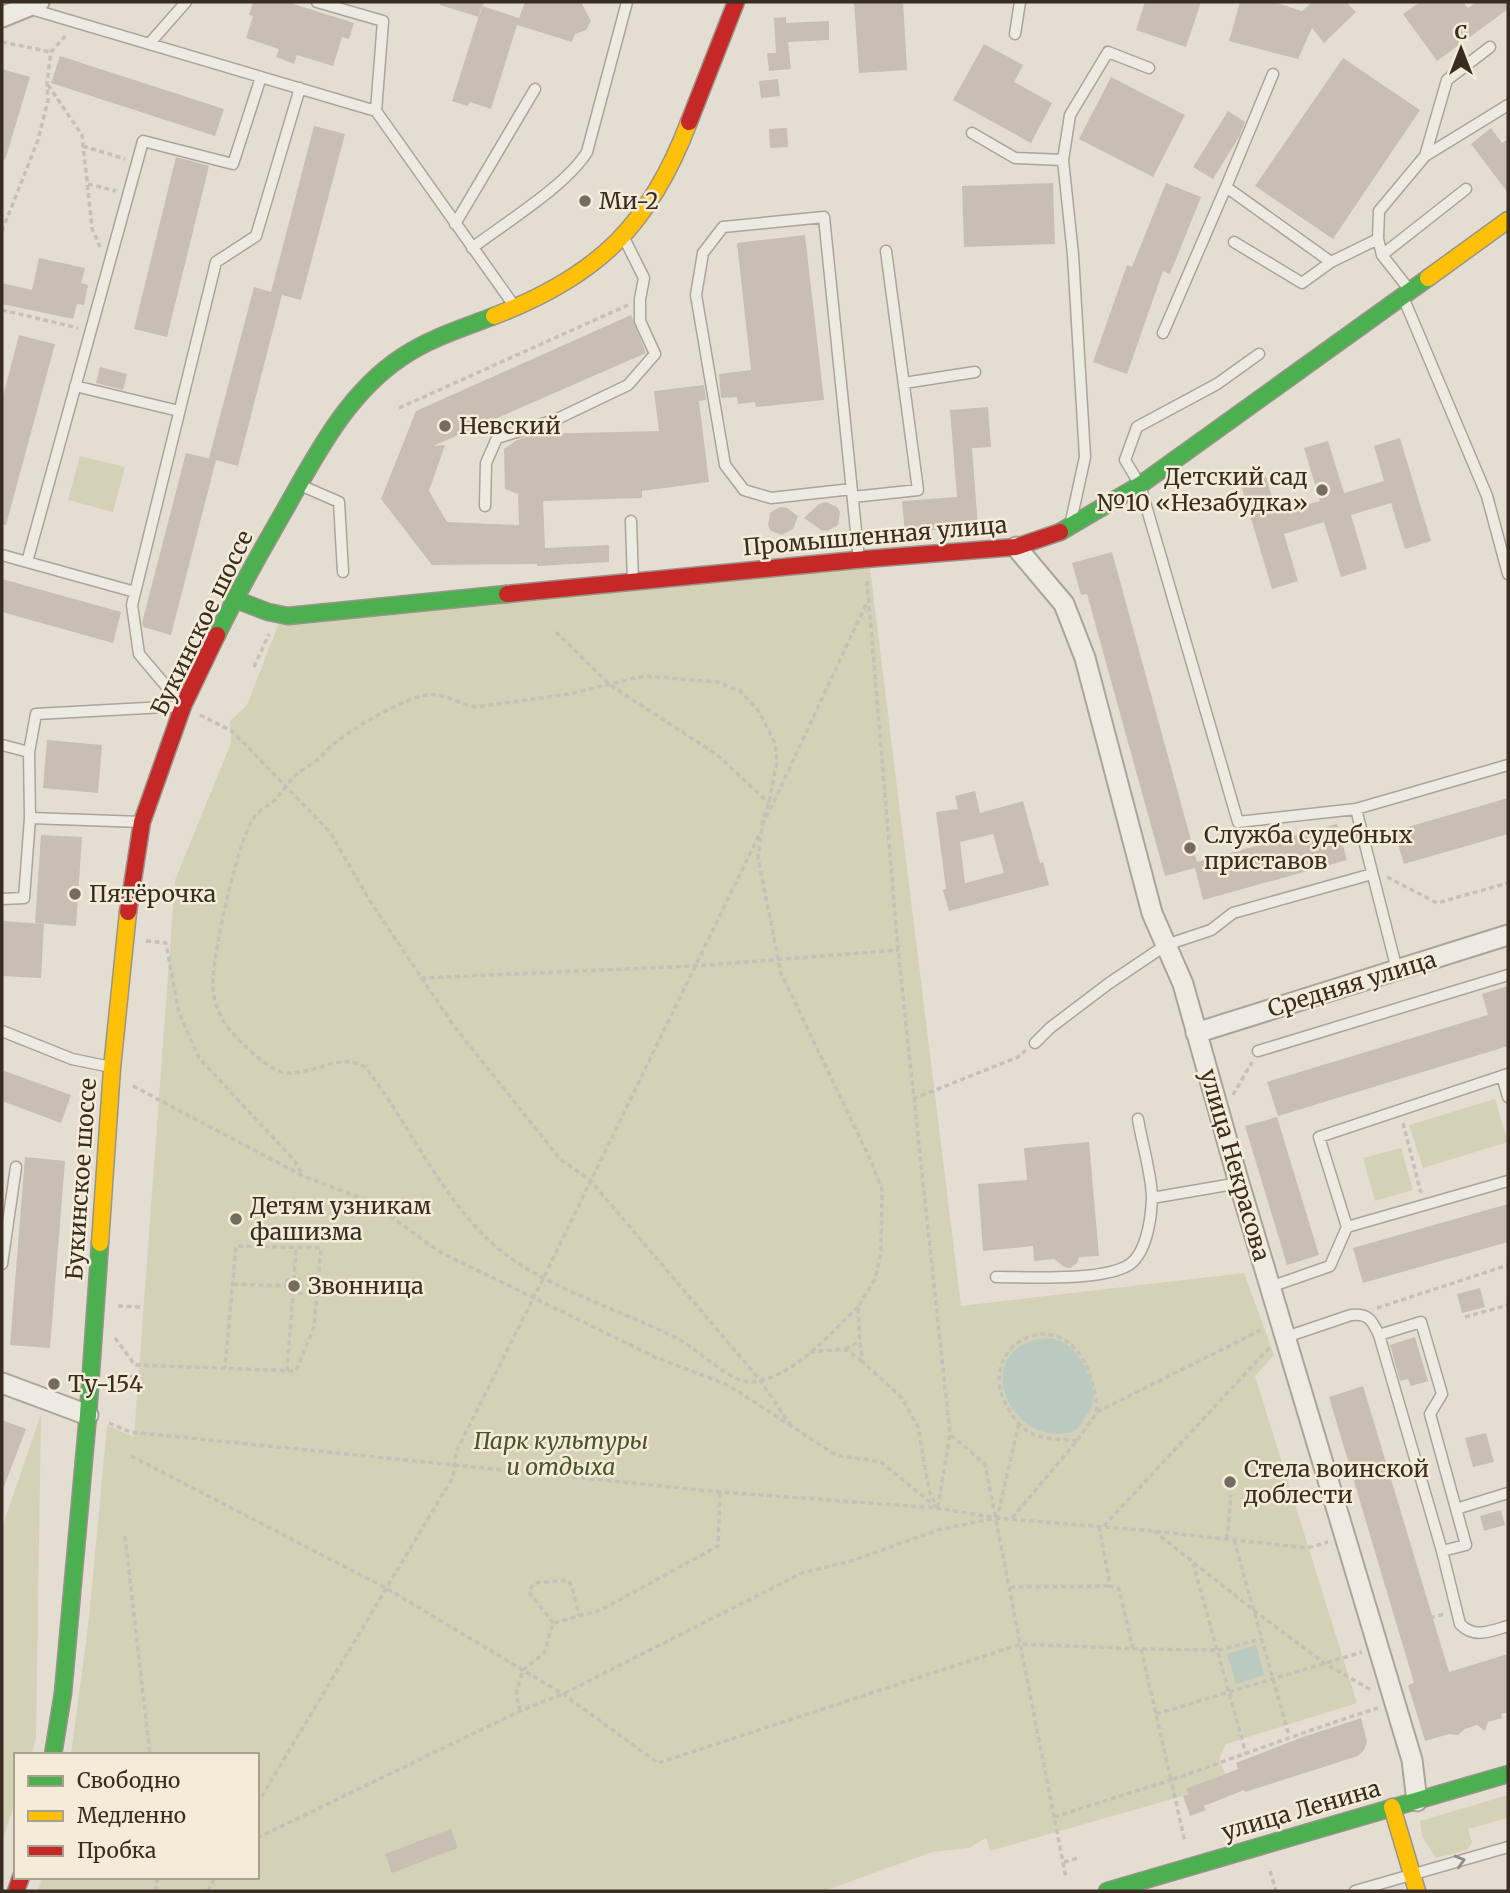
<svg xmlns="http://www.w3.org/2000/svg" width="1510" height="1893" font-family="Merriweather,serif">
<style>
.green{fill:#d3d2b6}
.water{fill:#bbcac1}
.building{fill:#c8beb3;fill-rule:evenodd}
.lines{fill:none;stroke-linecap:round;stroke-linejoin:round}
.lane-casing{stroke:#aaa49a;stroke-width:13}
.street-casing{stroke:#aaa49a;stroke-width:23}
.fast-casing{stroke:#9a938a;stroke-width:19}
.slow-casing{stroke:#9a938a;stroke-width:19}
.jam-casing{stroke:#9a938a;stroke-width:19}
.path{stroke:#c5c1b9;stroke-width:3.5;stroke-dasharray:5 3.5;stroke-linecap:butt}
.lane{stroke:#edeae2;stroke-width:10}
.street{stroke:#edeae2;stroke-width:19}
.fast{stroke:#4caf50;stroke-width:16}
.slow{stroke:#ffc107;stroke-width:16}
.jam{stroke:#c62828;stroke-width:16}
.oneway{stroke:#938c82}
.poi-dot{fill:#756b60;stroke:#f4ecd9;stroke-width:2.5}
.labels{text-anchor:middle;stroke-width:5;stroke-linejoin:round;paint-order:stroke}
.poi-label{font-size:23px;fill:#392d22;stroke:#f4ecd9;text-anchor:start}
.street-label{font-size:23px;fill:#392d22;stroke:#f4ecd9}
.park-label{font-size:23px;font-style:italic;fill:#4a542a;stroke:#f4ecd9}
</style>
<rect width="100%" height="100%" fill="#e4ded2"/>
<path class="green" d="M80 456 125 467 113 512 68 500Z
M870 568 961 1306 1244 1273 1274 1355 1255 1376 1357 1703 1226 1744 1219 1759 1225 1774 1187 1789 1189 1794 1183 1796 990 1851 986 1838 969 1848 932 1852 824 1891H38L42 1877H257V1755H71L89 1618 107 1425 134 1437 175 880 231 743 230 721 247 705 279 623Z
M1495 1099 1508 1142 1423 1168 1409 1125Z
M1401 1148 1413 1190 1375 1201 1363 1158Z
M41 1414 36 1739 31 1755H16V1800L2 1841V1528Z
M1508 1795V1818L1468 1829 1472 1842 1467 1850 1436 1858 1422 1836 1420 1821Z"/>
<path class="water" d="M1048 1338C1053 1339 1059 1340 1063 1342 1080 1351 1096 1383 1093 1402 1092 1408 1087 1415 1083 1420 1080 1427 1076 1432 1068 1433 1005 1445 969 1344 1048 1338Z
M1256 1645 1264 1675 1236 1684 1227 1654Z"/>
<path class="building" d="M253 2H287L354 23 349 39 342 37 333 66 297 55 294 64 276 57 279 49 246 38 253 16 249 15Z
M440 2H484L479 17 440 5Z
M525 2H581L591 21 586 30 575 34 572 42 517 25 491 109 470 102 468 106 452 101 482 6 519 18Z
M854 2H903L907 70 859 73Z
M1145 2H1201L1186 47 1136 30Z
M1240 2H1274L1302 11 1312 2H1346L1356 12 1324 43 1312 28 1298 59 1229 41Z
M1420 2H1463L1468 8 1477 2H1508V9L1437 61 1403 14Z
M786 17V23L829 21V40L788 42 791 69 769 71 767 53H776L774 18Z
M984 44 1023 65 1014 82 1052 103 1031 143 953 100Z
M60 56 224 109 215 136 51 83Z
M1343 58 1420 110 1333 239 1255 186Z
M2 69 30 77 5 160 2 159Z
M1111 77 1185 115 1153 177 1079 139Z
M778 79 780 96 761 98 759 81Z
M1228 111 1245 122 1239 137 1213 179 1193 167Z
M314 126 345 134 301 300 282 295 238 466 209 458 254 287 271 292Z
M787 128 788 147 770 148 769 129Z
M1491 128 1502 143 1508 139V193L1471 144Z
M176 157 209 166 167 337 134 329Z
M1053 183 1055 244 964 247 962 186Z
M1166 183 1201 197 1170 274 1163 271 1127 374 1093 362 1127 265 1132 267Z
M805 235 824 400 756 407 755 402 738 404 737 397 721 398 719 374 751 370 737 243Z
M39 258 85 268 81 283 88 285 84 305 77 304 73 319 2 304V283L32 290Z
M631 315 646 353 433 446 445 445 429 491 447 522 519 525 518 494 505 489 504 449 517 440 535 434 659 431 654 391 704 385 706 400 699 401 709 482 642 491V498L543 501 545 548 609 545V562L537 566V564L432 565 381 499 416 411Z
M19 335 55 344 6 525 2 524V400Z
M100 367 127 374 123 390 96 383Z
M988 407 991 447 972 448 978 527 905 532 902 501 957 497 950 410Z
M1400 438 1431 541 1405 549 1391 503 1351 515 1367 569 1341 577 1324 522 1284 534 1298 581 1272 589 1241 485 1266 477 1277 513 1320 501 1304 448 1328 441 1344 493 1384 481 1374 446Z
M186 453 216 460 171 635 143 627 142 623Z
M826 502 837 507 840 512 838 525 827 531 821 530 804 518 819 504Z
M780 507 787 508 798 516 793 529 782 535 771 531 768 525 770 513Z
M1112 552 1197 862 1337 824 1347 860 1203 900 1195 868 1165 876 1087 594 1081 595 1072 563Z
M2 579 121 612 113 643 2 612Z
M47 740 102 745 98 793 43 788Z
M975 791 980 813 1023 801 1040 863 1043 862 1049 885 949 911 943 890 946 889 936 812 958 809 955 796ZM993 834 1004 873 965 883 960 842Z
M1508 798V834L1404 864 1394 831Z
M41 835 82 837 76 926 35 923Z
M2 921 44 924 41 978 2 976Z
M1508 986V1046L1278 1116 1267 1082 1488 1015 1482 994Z
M2 1070 71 1095 61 1123 2 1101Z
M1277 1117 1319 1255 1287 1265 1245 1126Z
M1089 1142 1099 1256 1079 1257 1077 1263 1070 1268 1064 1267 1054 1259 1034 1261 1033 1246 983 1251 978 1184 1027 1180 1024 1148Z
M25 1157 65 1161 50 1348 10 1345Z
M1508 1204V1242L1363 1283 1353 1248Z
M1480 1288 1485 1307 1462 1313 1457 1294Z
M1415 1337 1428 1381 1411 1386 1408 1379 1400 1381 1390 1345Z
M1363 1386 1449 1672 1508 1654V1712L1501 1714 1502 1718 1488 1722 1485 1731 1477 1725 1465 1729 1458 1735 1449 1734 1425 1741 1408 1685 1414 1683 1329 1397Z
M2 1420 26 1429 3 1489H2Z
M1486 1433 1494 1462 1473 1467 1465 1438Z
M1501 1510 1505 1525 1484 1531 1480 1516Z
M1361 1718 1367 1742 1364 1750 1358 1756 1245 1792 1244 1790 1204 1806 1206 1810 1190 1816 1183 1796 1189 1794 1186 1789 1238 1769 1236 1763 1303 1737Z
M451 1829 458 1848 392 1873 385 1854Z"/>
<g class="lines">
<defs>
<path id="lane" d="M317 2 383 21 376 111 515 307
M31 9 376 111
M1015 34 1020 2
M149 44 186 2
M1273 74 1226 187 1331 262 1378 239
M972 133 1015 158 1063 160 1073 255 1085 457 1071 521
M1425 156 1508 105
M1063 160 1070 115 1108 52 1149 68
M455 224 535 89
M1234 242 1302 283 1331 262
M472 248C505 223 567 185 587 152L627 2
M1382 255 1466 189
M1408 288 1382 255 1378 239 1379 211 1425 156 1447 80 1490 47
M1403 297 1487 496 1508 574
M1163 333 1226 187
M1259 354 1217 384 1137 427 1125 460 1140 485 1238 822 1356 809 1508 765
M904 383 975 372
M75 386 179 411
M300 485 339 502 343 572
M852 489 771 498 744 490 725 465 696 295 703 253 723 227 824 217 859 560
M853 497 918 490 886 251
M485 506 486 463 497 438 555 420 628 385 655 354 640 321V299L644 278 624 238
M631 521 633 582
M2 555 27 562 143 141 233 164 261 77
M27 562 135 592
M2 745 29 752
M1356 809 1397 970
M30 818 29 752 36 714 183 706 139 654 132 605 216 262 256 236 300 88
M2 899 24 898 30 818 142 822
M2 1031 72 1059 111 1067
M1035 1043 1050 1028 1108 984 1166 945 1211 930 1233 913 1372 874
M1258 1051 1508 975
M1502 1076 1508 1097
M1152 1198 1239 1183
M1347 1227 1508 1181
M2 1264 16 1167
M996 1277C1029 1277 1096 1281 1125 1267 1146 1258 1151 1220 1152 1199 1152 1175 1142 1144 1138 1119
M1270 1287 1330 1266 1347 1227 1319 1137 1508 1074
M1379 1335 1421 1322 1442 1394 1430 1414 1466 1545 1442 1551
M1286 1337 1351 1315C1368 1313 1372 1320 1379 1335L1442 1551 1460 1624C1474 1639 1491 1631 1508 1626
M1456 1509 1508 1493
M1355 1891 1508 1847"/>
<path id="street" d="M2 17 39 2
M1016 547 1064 604 1085 658 1152 913 1183 984 1239 1183 1412 1760 1417 1801
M1196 1033 1508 935
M2 1383 88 1415"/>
<path id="fast" d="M1060 532 1140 485 1428 278
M234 599 268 612 288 616 507 594
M217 635C237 593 260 553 283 513 315 457 346 394 402 357 430 338 463 328 494 316
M53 1755 63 1693 88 1415 100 1243
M1107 1891 1508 1774"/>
<path id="slow" d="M1428 278 1508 220
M494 316C598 276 650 225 689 122
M100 1243 112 1068 128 912
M1392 1807 1417 1891"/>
<path id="jam" d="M689 122 736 2
M507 594 866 559 1016 547 1060 532
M128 912 142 822 183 706 217 635
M16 1891 21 1877"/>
</defs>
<use href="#lane" class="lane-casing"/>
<use href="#street" class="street-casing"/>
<use href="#fast" class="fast-casing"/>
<use href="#slow" class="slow-casing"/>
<use href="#jam" class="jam-casing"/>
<path class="path" d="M2 42 51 52
M48 85 82 135 92 228 100 247
M83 146 125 159
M88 184 116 191
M2 231 38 140 48 100 47 83 51 52 67 34
M2 310 78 328
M399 408 628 305
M867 581 898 950 950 1434 938 1506
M556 632 610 685 716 754 769 803
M254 667 269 634
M200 715 232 731 330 832 370 901 454 1026 560 1159 590 1180 760 1380 791 1426
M763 825 867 602
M1387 877 1437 903 1508 883
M146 941 166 943 179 1013 199 1058 294 1160 302 1174
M421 978 695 966 898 950
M133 1086 303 1176 371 1202 438 1251 657 1358 728 1385 836 1455 881 1462 936 1507
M1233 1095 1252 1062
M913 1099 1018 1057 1026 1050
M1403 1123 1421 1193
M287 1280H301V1293H287Z
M294 1280 296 1247
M233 1284 287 1286
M118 1306 140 1307
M858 1307C829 1334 794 1378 751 1382 733 1384 698 1350 680 1340 623 1310 549 1290 500 1250 441 1201 411 1125 365 1067 338 1051 310 1078 282 1072 266 1068 240 1042 229 1029 218 1015 212 997 213 980 214 950 238 837 255 816 260 809 269 806 275 800 281 793 286 785 292 779 299 771 309 766 317 760 324 755 329 747 336 742 354 728 404 698 426 695 444 692 458 704 476 707L569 694 644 676 717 682 740 691 758 710 775 743 777 761 769 803 763 818 758 858 781 973 871 1161 882 1190 881 1253 875 1279 858 1307 860 1342 863 1362 902 1398 918 1427 929 1490 937 1508
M1377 1308 1508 1265
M1465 1317 1508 1305
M115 1338 135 1365 296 1371 314 1327 321 1248 236 1246 225 1368
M845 1349 859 1342
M810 1352 845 1349 863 1362
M287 1371 293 1293
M112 1374 135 1377
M109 1423 130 1432 720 1492 937 1508 997 1518 1153 1531 1307 1548 1328 1542
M951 1435 985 1464 1066 1878
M1077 1441C1062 1439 1042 1440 1029 1432 1020 1427 1013 1417 1008 1408 966 1339 1088 1282 1097 1412
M131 1456 386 1588 563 1694 658 1763 1021 1644 1141 1649 1171 1780C1240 1756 1308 1730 1378 1708
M1012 1518 1077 1441 1097 1412 1263 1329
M1099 1526 1110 1586 1119 1589 1133 1649
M1104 1526 1270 1347
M1154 1531 1252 1609 1324 1663 1371 1690
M125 1536 150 1755
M1227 1539 1231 1495
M1234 1540 1289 1736
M1193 1563 1246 1754
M1010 1587 1110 1586
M1430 1618 1444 1614
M553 1623 529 1592 534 1583 568 1580 572 1587 579 1616
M1142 1649 1219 1650 1261 1639
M520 1711 516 1693 523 1670 544 1653 553 1623 601 1610 718 1546 720 1492
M1156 1714 1362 1652
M257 1804 453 1477 456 1452 544 1277 759 835
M1054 1817 1171 1780 1185 1842
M257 1838 520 1711 563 1694 802 1573 851 1561 941 1529 997 1518 1019 1423
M1064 1862 1078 1858
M1270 1871 1276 1891
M156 1891 157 1877
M208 1891 215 1877"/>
<use href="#lane" class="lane"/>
<use href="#street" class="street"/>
<use href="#fast" class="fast"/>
<use href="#slow" class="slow"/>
<use href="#jam" class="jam"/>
</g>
<defs><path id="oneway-chevron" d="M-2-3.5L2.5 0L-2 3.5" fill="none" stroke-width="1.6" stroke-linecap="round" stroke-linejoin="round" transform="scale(1.75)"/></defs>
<use class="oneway" href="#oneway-chevron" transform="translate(1460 1861) rotate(-16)"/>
<g class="poi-dot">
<circle cx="585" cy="201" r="7"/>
<circle cx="445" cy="426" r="7"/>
<circle cx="1322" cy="490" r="7"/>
<circle cx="1190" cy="848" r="7"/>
<circle cx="75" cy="894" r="7"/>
<circle cx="236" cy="1219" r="7"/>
<circle cx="294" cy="1286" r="7"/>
<circle cx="54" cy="1384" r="7"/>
<circle cx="1230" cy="1482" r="7"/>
</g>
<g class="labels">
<g class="poi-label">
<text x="599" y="209">Ми-2</text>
<text x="459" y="434">Невский</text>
<text x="1308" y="485" text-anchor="end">Детский сад<tspan x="1308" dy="26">№10 «Незабудка»</tspan></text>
<text x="1204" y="843">Служба судебных<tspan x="1204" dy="26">приставов</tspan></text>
<text x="89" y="902">Пятёрочка</text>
<text x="250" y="1214">Детям узникам<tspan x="250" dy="26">фашизма</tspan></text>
<text x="308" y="1294">Звонница</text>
<text x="68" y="1392">Ту-154</text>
<text x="1244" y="1477">Стела воинской<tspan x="1244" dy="26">доблести</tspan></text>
</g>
<g class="street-label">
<text transform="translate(875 536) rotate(-5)" y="8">Промышленная улица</text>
<text transform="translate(202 623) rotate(-64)" y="8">Букинское шоссе</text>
<text transform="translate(1352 984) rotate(-17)" y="8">Средняя улица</text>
<text transform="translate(1235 1165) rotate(74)" y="8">улица Некрасова</text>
<text transform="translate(81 1179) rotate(-86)" y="8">Букинское шоссе</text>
<text transform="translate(1301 1810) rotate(-16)" y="8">улица Ленина</text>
</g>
<g class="park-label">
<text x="561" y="1449">Парк культуры<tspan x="561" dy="26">и отдыха</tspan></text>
</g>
</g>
<rect width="1510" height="1893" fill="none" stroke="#392d22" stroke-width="7"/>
<rect x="14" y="1753" width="245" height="126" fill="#f4ecd9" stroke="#a9a090" stroke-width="2"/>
<rect x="28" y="1776" width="35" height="10" fill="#4caf50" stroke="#a9a090" stroke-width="2"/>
<text x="77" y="1788" font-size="21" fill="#392d22">Свободно</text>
<rect x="28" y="1811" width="35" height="10" fill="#ffc107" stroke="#a9a090" stroke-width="2"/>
<text x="77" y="1823" font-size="21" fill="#392d22">Медленно</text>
<rect x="28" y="1846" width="35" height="10" fill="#c62828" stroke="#a9a090" stroke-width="2"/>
<text x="77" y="1858" font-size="21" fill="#392d22">Пробка</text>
<g transform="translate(1461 49)" stroke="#f4ecd9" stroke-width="5" paint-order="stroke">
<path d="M0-5L12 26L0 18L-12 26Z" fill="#392d22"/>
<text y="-10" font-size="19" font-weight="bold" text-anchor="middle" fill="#392d22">С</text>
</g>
</svg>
